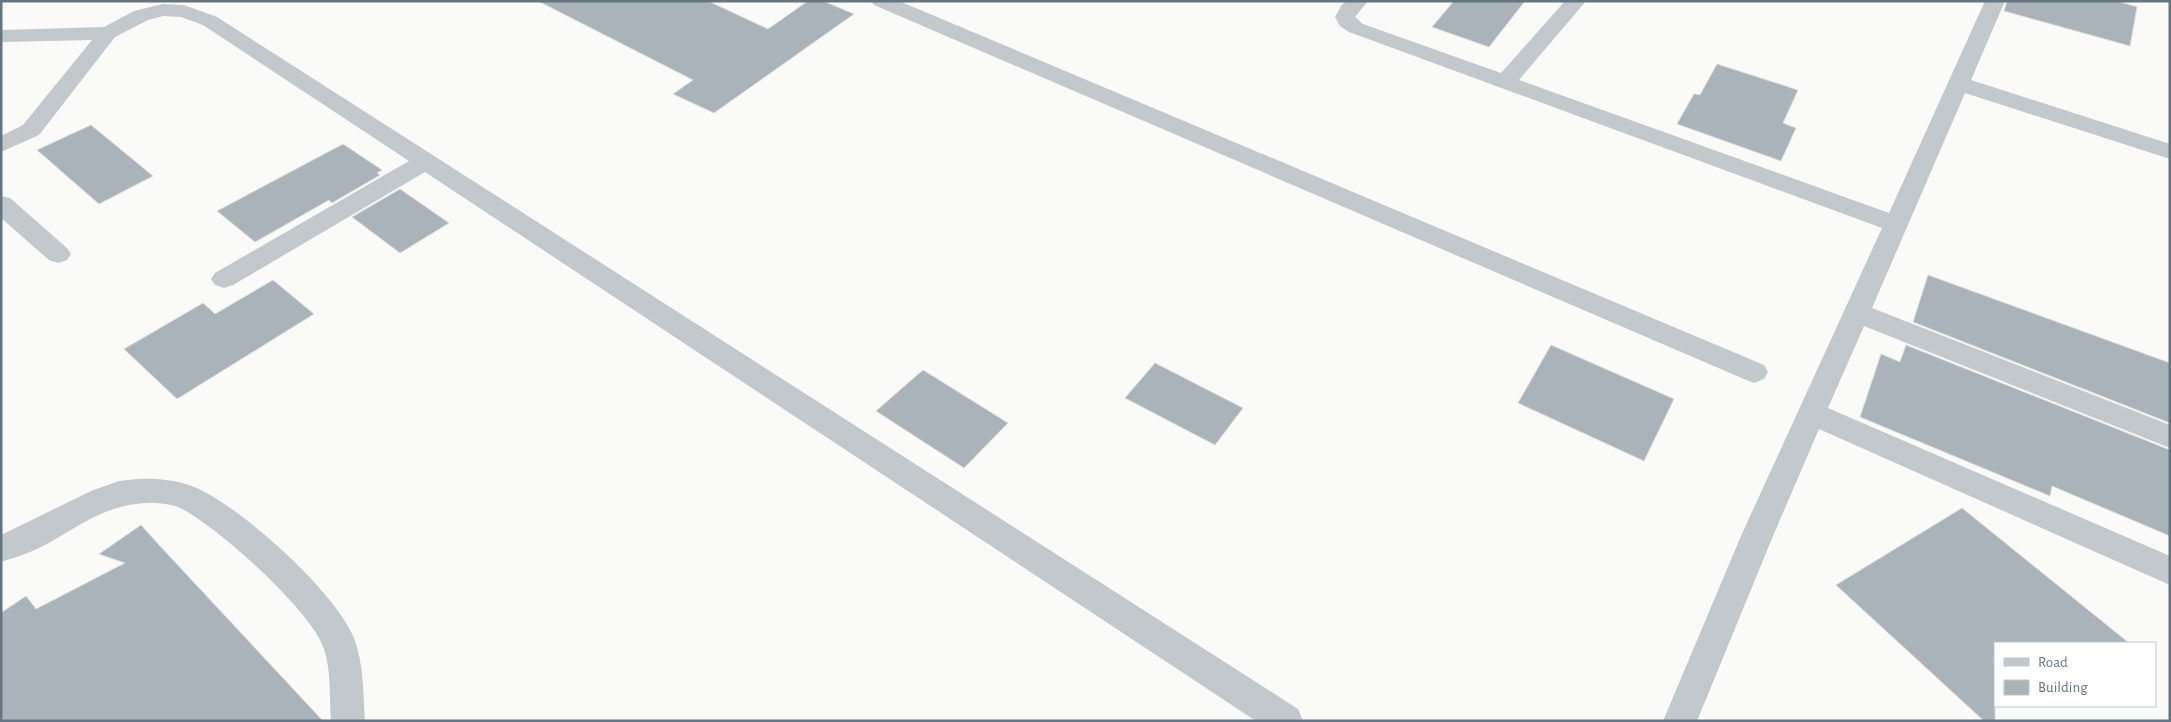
<svg xmlns="http://www.w3.org/2000/svg" width="2171" height="722" font-family="'Alegreya Sans',sans-serif">
<style>
.building{fill:#aab3b9;stroke:#dcdcda}
.lines{fill:none;stroke-linecap:round;stroke-linejoin:round}
.minor{fill:#c3c8cc;fill-rule:evenodd}
</style>
<rect width="100%" height="100%" fill="#fafaf8"/>
<path class="building" d="M538 1H708L768 29 808 1H823L854 14 714 113 673 94 693 80Z
M1454 1H1525L1489 47 1432 27Z
M2007 1H2117L2137 7 2130 46 2004 11Z
M1717 64 1798 90 1783 123 1796 128 1781 161 1677 124 1694 94 1700 95Z
M91 125 153 176 99 204 37 150Z
M343 144 382 170 377 173 380 175 332 203 329 200 255 242 217 211Z
M400 189 449 223 400 253 352 217Z
M1928 275 2170 363V423L1913 322Z
M273 280 314 314 177 399 124 349 203 303 215 314Z
M1551 345 1674 399 1644 461 1518 403Z
M1906 345 2170 450V536L2052 486 2050 496 1860 417 1881 354 1900 362Z
M1155 363 1243 408 1215 445 1125 398Z
M923 370 1008 423 964 468 876 411Z
M1962 508 2129 643H1995V721H1984L1836 585Z
M141 525 159 545 323 721H1V613L26 596 36 609 125 563 99 554Z"/>
<g class="lines">
<path class="minor" d="M871 1H899L1764 365 1768 372 1764 379 1754 383 1744 379 874 5Z
M1346 1H1368L1355 17 1363 24 1501 73 1565 1H1586L1519 80 1889 213 1985 1H2005L1971 80 2170 144V159L1965 93 1872 308 2170 425V448L1864 326 1828 408 2170 556V585L1819 429 1773 536 1697 721H1663L1741 536 1882 228 1349 32 1340 26 1335 17 1341 6Z
M163 4 184 5 217 17 1298 709 1303 721H1256L425 172 233 285 224 288 215 285 211 279 215 273 409 161 203 25 181 17 163 16 148 20 115 37 39 135 1 152V136L23 125 92 40 1 42V30L104 27 134 11Z
M1 196 10 198 67 248 71 254 67 260 58 263 49 260 1 218Z
M137 479C156 478 179 480 197 488 244 510 334 590 354 638 364 664 363 694 365 721H331C329 696 332 664 321 642 304 605 215 524 178 507 167 503 148 502 137 504 103 507 76 528 47 544 32 552 17 557 1 562V535L91 491 119 481Z"/>
</g>
<rect width="2171" height="722" fill="none" stroke="#657683" stroke-width="5"/>
<rect x="1994" y="642" width="162" height="65" fill="#ffffff" stroke="#c1c8cd"/>
<rect x="2004" y="658" width="25" height="8" fill="#c3c8cc" stroke="#c1c8cd"/>
<text x="2038" y="667" font-size="15" fill="#657683">Road</text>
<rect x="2004" y="680" width="25" height="15" fill="#aab3b9" stroke="#c1c8cd"/>
<text x="2038" y="692" font-size="15" fill="#657683">Building</text>
</svg>
